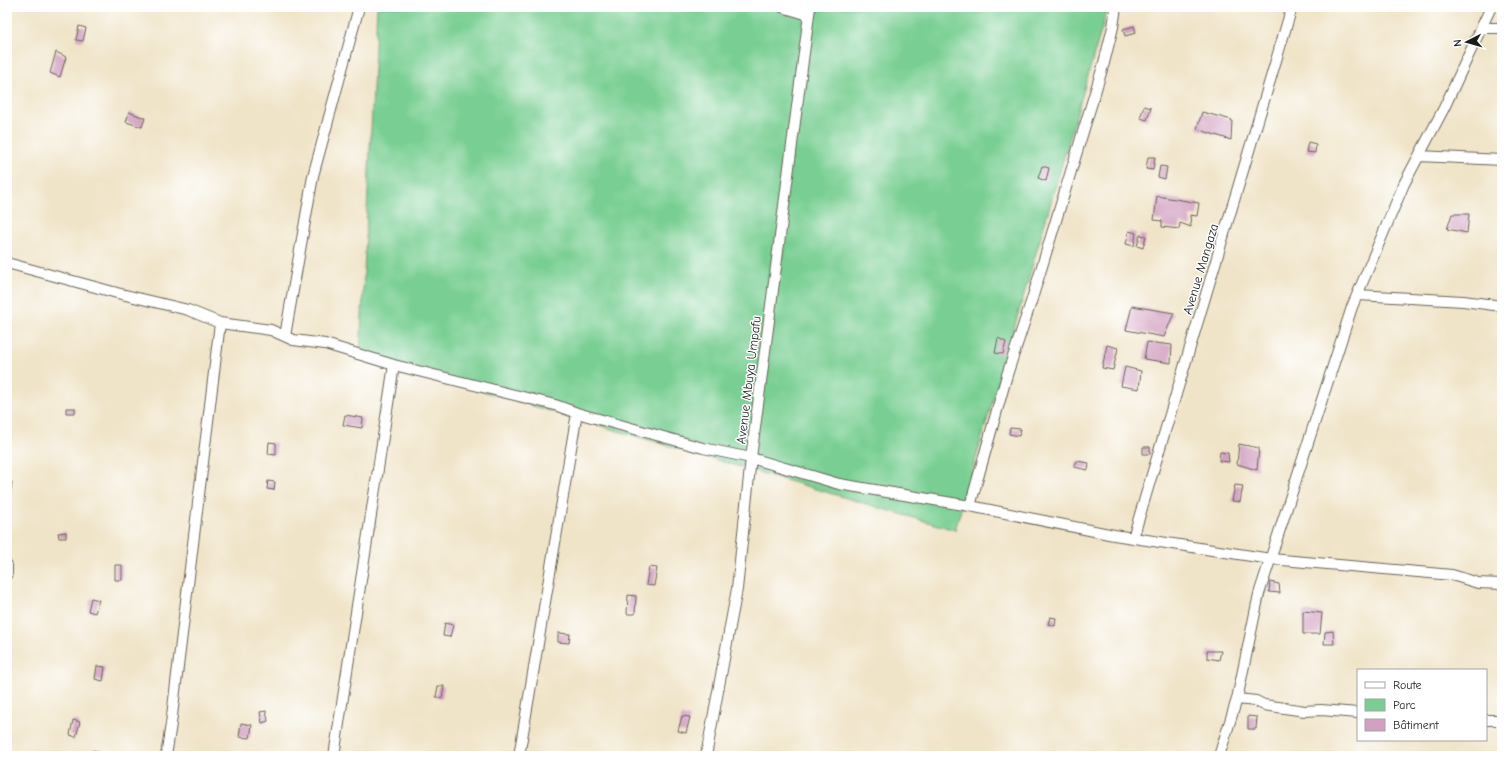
<svg xmlns="http://www.w3.org/2000/svg" width="1509" height="763" font-family="'Comic Neue',sans-serif">
<style>
.green{fill:#79cf93;stroke:#4a7658}
.building{fill:#d2a0c1}
.lines{fill:none;stroke-linecap:round;stroke-linejoin:round}
.minor-casing{stroke:#666258;stroke-width:12}
.minor{stroke:#fff;stroke-width:10}
.labels{text-anchor:middle;stroke-width:3;stroke-linejoin:round;paint-order:stroke}
.street-label{font-size:13px;fill:#1c1c1c;stroke:#fff}
</style>
<rect width="100%" height="100%" fill="#fff"/>
<filter id="ink" filterUnits="userSpaceOnUse"><feTurbulence type="fractalNoise" baseFrequency=".025" numOctaves="2"/><feDisplacementMap in="SourceGraphic" scale="8" xChannelSelector="R" yChannelSelector="G"/><feConvolveMatrix kernelMatrix="1 2 1 2 8 2 1 2 1" color-interpolation-filters="sRGB"/></filter>
<filter id="wash" filterUnits="userSpaceOnUse"><feTurbulence type="fractalNoise" baseFrequency=".012" numOctaves="4" result="noise"/><feDisplacementMap in="SourceGraphic" scale="16" xChannelSelector="R" yChannelSelector="G"/><feGaussianBlur stdDeviation="0.9" result="paint"/><feColorMatrix in="noise" values="0 0 0 0 0 0 0 0 0 0 0 0 0 0 0 0 0 1.4 0 .05"/><feComposite in="paint" operator="in"/></filter>
<g filter="url(#wash)">
<rect width="100%" height="100%" fill="#f0e4c8"/>
<path class="green" d="M377 7H1108L955 530 360 355Z"/>
<g id="blocks">
<path class="building" d="M79 26 86 28 83 41 76 40Z
M1134 26 1136 33 1125 36 1123 29Z
M56 52 66 57 60 77 50 73Z
M1144 106 1151 108 1147 120 1140 118Z
M129 112 145 118 142 127 126 122Z
M1202 112 1232 120 1231 140 1197 129Z
M1308 142 1316 144 1315 153 1306 152Z
M1148 157H1155L1153 170 1146 169Z
M1042 166 1049 168 1046 181 1038 178Z
M1160 166 1167 167 1165 179 1158 177Z
M1157 196 1199 203 1197 216 1190 215 1191 227 1180 223 1179 229 1162 227V221L1154 220Z
M1452 214H1469L1467 233 1447 229Z
M1129 231 1136 233 1134 246 1126 244Z
M1140 235 1146 236 1143 248 1137 246Z
M1132 306 1174 313 1164 337 1126 330Z
M998 338 1006 342 1003 354 995 353Z
M1147 342 1172 345 1171 363 1144 359Z
M1107 345 1118 348 1113 370 1102 368Z
M1125 367 1141 371 1139 389 1121 386Z
M66 408H75V413H66Z
M345 415 363 418 362 428 343 425Z
M1010 428 1021 429 1019 436 1009 434Z
M269 442 276 443V455L268 454Z
M1239 444 1259 448 1257 470 1237 464Z
M1143 447H1150V454H1143Z
M1220 452 1228 453 1229 462 1219 461Z
M1077 461 1089 463 1088 470 1074 467Z
M7 481 12 482 10 495H7Z
M268 481 275 482 274 490 267 489Z
M1235 485 1243 486 1240 502 1232 501Z
M66 532V538H59L58 533Z
M115 565H122V580H115Z
M649 567 657 568 654 586 646 585Z
M1270 582 1279 584 1280 593 1269 592Z
M628 595 636 596 635 614H627Z
M91 598 99 600 95 613 88 611Z
M1303 611 1322 613 1320 634H1303Z
M1050 617 1056 618 1055 626 1048 624Z
M445 623 453 625 450 637 443 636Z
M1333 631 1334 644H1324L1325 632Z
M558 633 570 634 569 643 558 642Z
M1207 651H1221L1219 660 1207 658Z
M97 666 105 667 103 681 95 679Z
M438 686H444L442 698 436 697Z
M266 711 268 721 262 723 260 712Z
M682 716 690 717 686 733 678 731Z
M1248 716 1257 717 1256 729H1248Z
M73 720 80 722 76 737 70 735Z
M241 723 252 725 250 738 239 737Z
M93 750 102 753 101 756H91Z"/>
</g>
</g>
<g filter="url(#ink)">
<use href="#blocks" fill-opacity="0" stroke="#666258" stroke-width="1"/>
<g class="lines">
<defs>
<path id="minor" d="M782 7 809 15
M1482 28H1502
M1419 156 1502 160
M7 263 117 293 188 310 220 323 271 330 293 340 325 344 394 365 555 405 577 413 703 448 751 458 839 484 970 506 1114 535 1271 559 1452 575 1478 583 1502 584
M1358 295 1463 301 1502 306
M285 336 313 176 359 7
M970 506 1007 375 1032 299 1104 63 1113 27 1116 7
M1133 538 1292 7
M7 574V565
M1237 699 1256 701 1264 705 1305 711 1321 710 1358 713
M1486 720H1502
M166 756 171 724 220 323
M334 756 394 365
M519 756 577 413
M706 756 737 589 751 458 810 7
M1219 756 1237 699 1259 594 1352 307 1404 184 1444 108 1491 7"/>
</defs>
<use href="#minor" class="minor-casing"/>
<use href="#minor" class="minor"/>
</g>
</g>
<g class="labels">
<g class="street-label">
<text transform="translate(1200 269) rotate(-73)" y="5">Avenue Mangaza</text>
<text transform="translate(748 380) rotate(-83)" y="5">Avenue Mbuya Umpafu</text>
</g>
</g>
<rect width="1509" height="763" fill="none" stroke="#fff" stroke-width="24"/>
<rect x="1357" y="669" width="130" height="72" fill="#ffffff" stroke="#a4a4a4"/>
<rect x="1365" y="682" width="20" height="6" fill="#ffffff" stroke="#a4a4a4"/>
<text x="1393" y="689" font-size="12" fill="#1c1c1c">Route</text>
<rect x="1365" y="699" width="20" height="12" fill="#79cf93" stroke="#a4a4a4"/>
<text x="1393" y="709" font-size="12" fill="#1c1c1c">Parc</text>
<rect x="1365" y="719" width="20" height="12" fill="#d2a0c1" stroke="#a4a4a4"/>
<text x="1393" y="729" font-size="12" fill="#1c1c1c">Bâtiment</text>
<g transform="translate(1467 42) rotate(264)" stroke="#ffffff" stroke-width="3" paint-order="stroke">
<path d="M0-3L7 15L0 10L-7 15Z" fill="#1c1c1c"/>
<text y="-6" font-size="11" font-weight="bold" text-anchor="middle" fill="#1c1c1c">N</text>
</g>
</svg>
